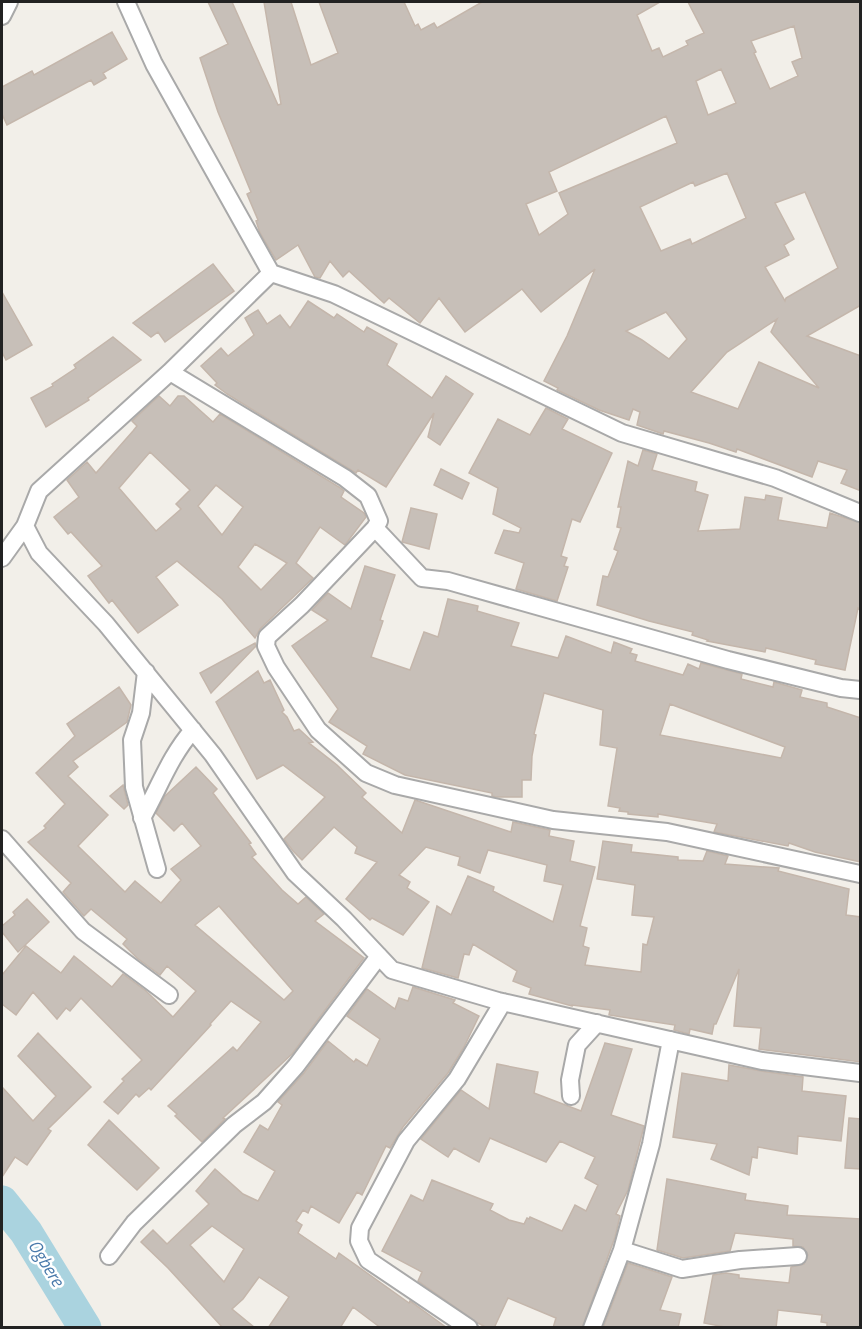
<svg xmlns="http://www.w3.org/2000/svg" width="862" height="1329" font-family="'Titillium Web',sans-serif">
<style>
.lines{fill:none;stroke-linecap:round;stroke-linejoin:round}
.river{stroke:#aad3df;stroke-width:33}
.building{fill:#c7bfb8;stroke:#c4b6ab;stroke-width:1.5;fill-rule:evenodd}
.street-casing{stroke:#a9a9a9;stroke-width:20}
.street{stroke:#fff;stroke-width:16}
.labels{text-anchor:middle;stroke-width:5;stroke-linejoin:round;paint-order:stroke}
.water-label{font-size:18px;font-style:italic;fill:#4a7aab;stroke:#fff}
</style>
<rect width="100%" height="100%" fill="#f2efe9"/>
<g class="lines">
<path class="river" d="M2 1202 26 1232 85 1328"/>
</g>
<path class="building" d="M208 2H232L278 105 281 104 264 2H291L311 65 338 53 319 2H404L415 26 418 24 421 30 434 23 437 28 482 2H660L637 15 652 51 659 48 663 57 688 45 686 41 704 33 688 2H861V305L807 336 861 356V491L841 483 847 470 818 461 812 477 737 449 736 452 709 443 664 431 663 434 637 425 640 412 633 409 629 420 599 410 557 390 558 388 544 381 567 336 595 269 541 312 522 289 465 332 439 298 420 323 389 298 384 303 349 271 343 277 330 261 320 278 315 277 298 245 276 260 260 233 256 221 258 220 247 194 251 192 218 112 200 58 228 44ZM794 26 802 58 792 62 798 76 770 89 754 53 756 52 751 41ZM721 69 736 103 708 115 696 81ZM666 116 677 143 559 193 568 214 539 235 526 204 557 191 549 172ZM727 173 746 218 692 244 690 239 661 251 640 207 693 182 695 186ZM805 192 838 268 786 298 785 301 765 267 789 255 784 245 794 239 775 203ZM666 312 687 339 669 359 642 340 626 331ZM777 319 771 332 819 388 759 362 738 409 691 392 727 352Z
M112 32 127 59 103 73 106 78 94 85 91 80 7 125 2 114V87L32 71 34 75Z
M213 264 234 291 165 342 158 332 151 337 133 323Z
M2 292 32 345 6 360 2 352Z
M308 301 334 318 337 314 364 332 367 327 397 344 387 365 432 398 446 376 473 394 440 445 428 437 434 413 386 487 358 470 356 473 227 394 215 385 217 383 201 366 221 348 228 356 254 335 245 318 258 310 267 324 280 315 290 328Z
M113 337 141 360 88 398 89 400 46 427 31 398 53 386 52 384 76 368 74 365Z
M159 396 170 406 178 396H184L213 422 220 414 339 487 344 491 341 497 364 513 366 517 345 545 320 527 296 563 313 578 260 629 255 638 222 599 177 561 156 577 178 605 138 633 112 600 109 603 88 576 102 566 71 532 68 534 54 517 79 497 67 480 87 462 96 473 133 431 137 426 132 421ZM150 452 190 490 176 504 181 509 156 531 119 488ZM216 485 243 507 222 535 198 506ZM255 544 287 563 261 590 238 567Z
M546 408 568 419 562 429 612 453 580 522 572 519 561 556 567 558 564 566 568 567 557 601 516 589 524 563 495 553 504 530 519 533 521 528 493 514 498 488 469 473 498 419 530 435Z
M643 450 657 454 652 470 697 482 695 491 708 495 698 531 740 529 745 497 765 500 766 495 782 498 778 520 827 528 830 513 861 523V609L858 608 845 670 815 664 816 660 766 648 765 652 707 641 708 640 692 635 693 632 649 621 597 605 603 576 608 577 618 551 614 549 621 528 617 527 621 507H618L628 461 638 466Z
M441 469 469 483 462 499 434 485Z
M411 508 437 514 429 549 402 542Z
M365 566 395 575 380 620 383 621 371 657 410 670 424 632 438 637 448 599 478 606 477 611 519 623 511 646 558 658 566 636 611 653 614 642 632 649 630 653 637 655 635 661 683 675 688 664 699 669 701 663 742 674 741 679 773 687 774 682 802 690 800 697 827 703V707L861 718V862L815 852 789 843 788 846 714 832 717 824 658 814V817L628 814V812L619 811 620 808 608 806 617 748 600 745 603 710 544 693 534 734 536 735 532 756 531 780H522V797H496L492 796V793L405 775 363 754 367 746 329 722 338 709 292 646 328 620 312 610 328 593 351 609ZM670 704 785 747 781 758 660 735Z
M255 643 256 646 211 693 200 673Z
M258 671 264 683 270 680 284 710 282 712 287 717 294 731 299 729 313 742 309 743 337 765 366 793 362 797 402 833 415 800 511 832 513 822 550 830 549 836 574 841 570 861 595 867 580 926 587 928 583 946 589 948 585 965 641 972 643 944 647 945 654 917 632 915 635 885 597 879 603 841 632 845 631 852 678 857V860L703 861 707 851 728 856 725 864 779 868 778 871 849 889 846 915 861 917V1062L759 1049 761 1028 734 1026 739 969 716 1024H714L712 1034 690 1029 689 1034 674 1030 675 1025 609 1015 610 1010 572 1005V1006L529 994 531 988 513 981 517 971 473 944 469 955 464 954 458 978 422 968 437 906 451 915 468 876 494 887 493 891 553 922 563 885 544 881 547 865 488 850 480 873 458 865 460 857 426 847 399 875 410 882 407 888 429 902 403 935 372 918 370 920 346 899 377 862 355 853 357 847 334 827 302 860 293 851 284 839 325 797 283 765 257 779 216 702Z
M119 687 131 705 127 722 73 761 78 767 68 776 108 815 78 846 125 892 135 881 161 903 181 880 171 869 201 846 182 823 174 831 156 813 165 796 196 767 217 789 213 793 251 843 249 844 256 854 252 857 282 890 298 904 306 897 324 914 315 921 364 958 292 1054 223 1118 225 1119 202 1142 175 1116 177 1114 168 1106 233 1047 237 1051 261 1022 231 1001 210 1024 211 1025 151 1090 149 1088 139 1097 136 1094 118 1114 104 1102 124 1081 122 1079 142 1060 81 998 70 1011 66 1008 57 1019 33 992 16 1015 2 1004V975L26 946 61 973 74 956 112 987 123 974 146 991 173 1017 196 991 167 966 160 975 137 958 123 944 127 939 91 909 84 916 63 892 71 883 28 842 46 828 44 826 65 804 36 773 75 736 67 724ZM219 906 293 991 284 1000 195 925Z
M123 785 128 805 124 809 110 796Z
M27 899 49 922 18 952 2 932V926L15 915 13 912Z
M413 987 455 1000 453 1003 479 1016 464 1047 448 1073 403 1127 390 1148 386 1146 362 1195 357 1192 339 1223 311 1206 308 1213 303 1210 296 1221 302 1225 298 1233 336 1259 339 1253 409 1303 410 1301 447 1328H381L353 1307 340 1328H268L289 1297 259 1277 243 1299 232 1309 255 1328H223L168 1268 141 1242 153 1230 167 1244 209 1204 196 1191 215 1169 243 1194 258 1201 275 1171 244 1152 260 1125 268 1130 282 1105 278 1102 304 1073 328 1041 354 1062 356 1059 367 1066 380 1039 347 1016 367 989 395 1009 399 998 408 1001ZM212 1226 244 1249 224 1282 190 1245Z
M38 1033 91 1087 48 1129 51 1131 27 1165 15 1157 2 1177V1087L33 1121 56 1096 18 1056Z
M605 1043 632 1049 611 1115 644 1126 628 1190 616 1214 620 1216 615 1237 582 1328H553L556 1318 508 1298 494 1328H487L478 1323 418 1281 422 1272 382 1251 411 1195 423 1201 432 1180 493 1204 490 1210 509 1220 524 1224 527 1218 529 1219 530 1217 562 1231 575 1205 586 1211 598 1185 585 1178 595 1157 560 1141 546 1162 490 1138 479 1162 454 1148 448 1157 421 1139 461 1090 489 1109 497 1064 538 1072 534 1093 581 1111Z
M729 1065 761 1071 803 1077 802 1091 846 1096 841 1141 798 1136 797 1154 758 1147 757 1158 752 1157 749 1175 711 1159 717 1144 673 1137 682 1073 728 1081Z
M849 1118 861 1119V1169L845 1168Z
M109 1120 159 1168 137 1190 88 1145Z
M667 1179 746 1194 745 1200 788 1206 787 1215 861 1219V1328H827V1323L821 1322 822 1315 778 1310 776 1328H730L704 1323 713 1275 726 1273 739 1275V1278L789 1283 791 1267 804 1264 808 1255 803 1247 793 1246V1239L735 1233 730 1251 683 1258 657 1250Z
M628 1263 672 1277 660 1310 681 1314 678 1328H603Z"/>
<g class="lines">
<defs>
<path id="street" d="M126 2 154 64 271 273 334 294 622 433 775 478 860 513
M2 16 9 2
M170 372 345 478 368 496 379 521 375 528 422 578 448 581 728 660 841 688 860 690
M25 526 39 553 106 624 213 755 295 873 344 919 392 970 498 1001 762 1061 860 1073
M375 528 302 605 267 637 266 646 276 667 318 730 366 773 395 785 553 820 667 832 860 874
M2 558 25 526 39 491 170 372 271 273
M146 672 141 713 132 740 134 787 157 869
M142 818C159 788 170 756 193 730
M2 839 83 931 169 995
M571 1096 570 1080 577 1045 597 1023
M622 1250 682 1269 740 1260 798 1256
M109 1256 134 1223 234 1125 264 1102 296 1066 379 956
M469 1328 368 1260 359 1241 360 1228 406 1141 457 1079 503 1002
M592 1328 622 1250 651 1144 671 1040"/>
</defs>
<use href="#street" class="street-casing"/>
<use href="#street" class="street"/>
</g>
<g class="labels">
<g class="water-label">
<text transform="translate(46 1263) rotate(58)" y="6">Ogbere</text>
</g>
</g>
<rect width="862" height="1329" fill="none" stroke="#222222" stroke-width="6"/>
</svg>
